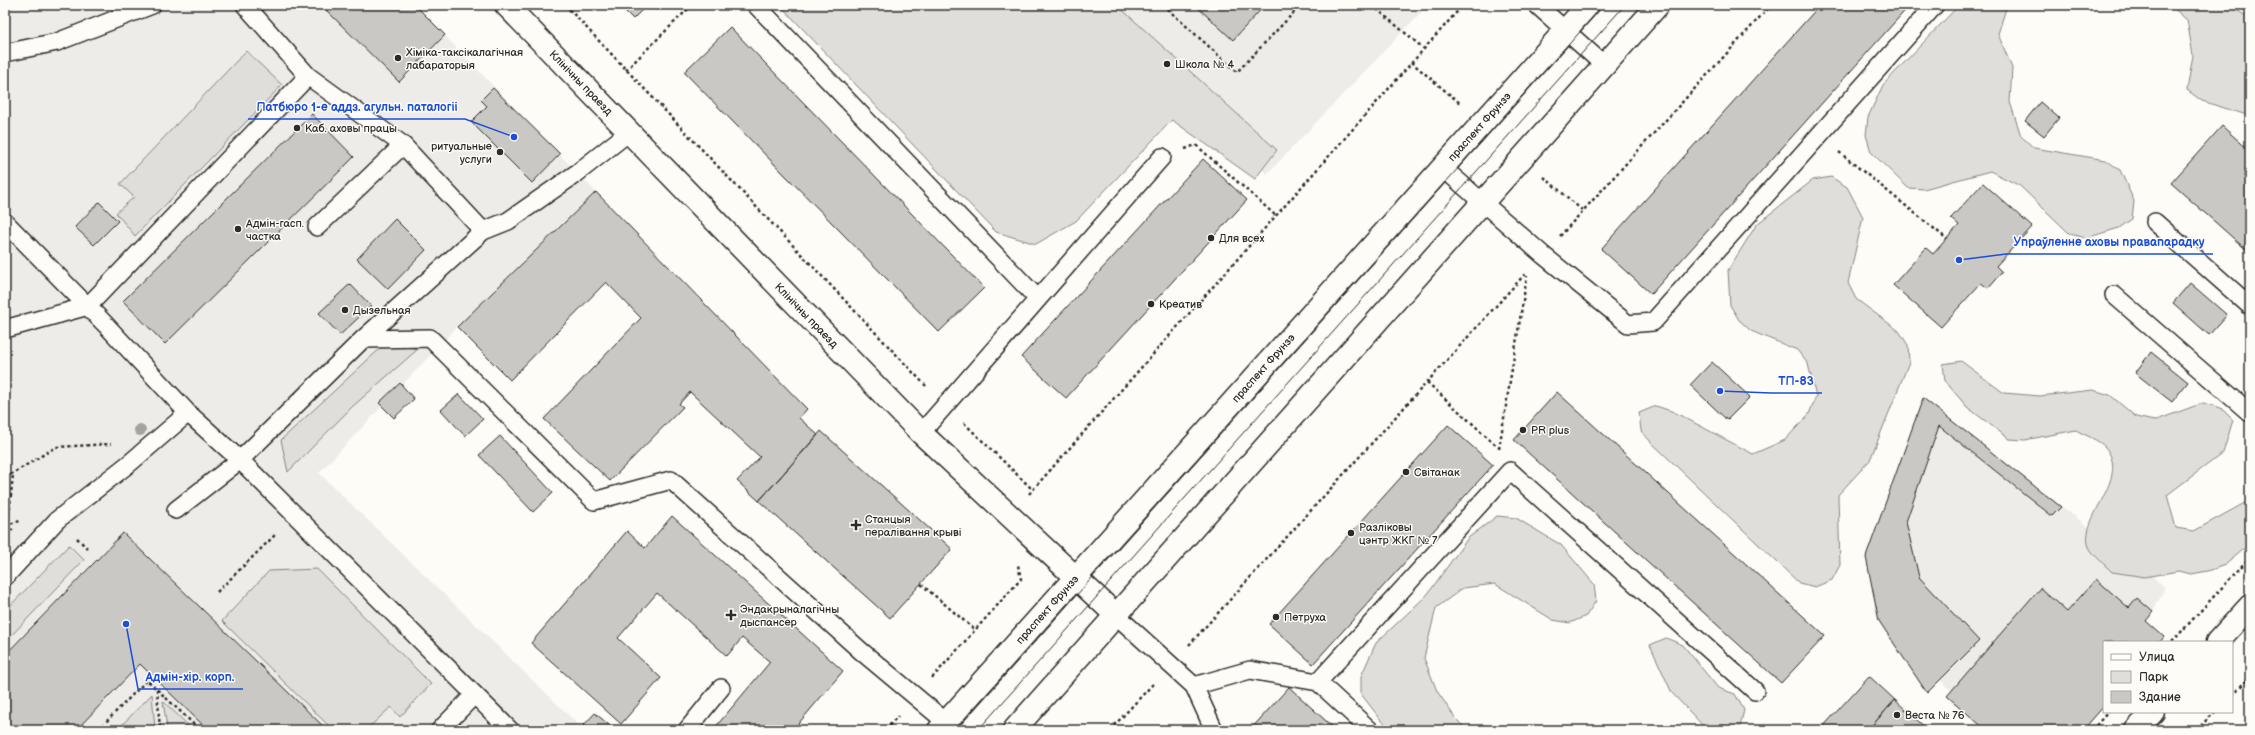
<svg xmlns="http://www.w3.org/2000/svg" width="2255" height="735" font-family="'Balsamiq Sans',sans-serif">
<style>
.built{fill:#edece8}
.green{fill:#dfdeda;stroke:#858482}
.building{fill:#c9c8c4;stroke:#2b2b2b}
.lines{fill:none;stroke-linecap:round;stroke-linejoin:round}
.lane-casing{stroke:#2b2b2b;stroke-width:20}
.street-casing{stroke:#2b2b2b;stroke-width:25}
.primary-casing{stroke:#2b2b2b;stroke-width:25}
.path{stroke:#2b2b2b;stroke-width:2.5;stroke-dasharray:3 3;stroke-linecap:butt}
.lane{stroke:#fdfcf7;stroke-width:17}
.street{stroke:#fdfcf7;stroke-width:22}
.primary{stroke:#fdfcf7;stroke-width:22}
.tram{stroke:#2b2b2b;stroke-width:1}
.tree{fill:#a2a29f}
.poi-dot{fill:#2b2b2b;stroke:#fdfcf7;stroke-width:1.5}
.labels{text-anchor:middle;stroke-width:3;stroke-linejoin:round;paint-order:stroke}
.poi-label{font-size:11px;fill:#2b2b2b;stroke:#fdfcf7;text-anchor:start}
.street-label{font-size:11px;fill:#2b2b2b;stroke:#fdfcf7}
.leader{fill:none;stroke:#1d4ed8;stroke-width:1.5}
.callout-dot{fill:#1d4ed8;stroke:#fdfcf7;stroke-width:1.5}
.callout-label{font-size:12px;text-anchor:middle;font-weight:bold;fill:#1d4ed8;stroke:#fdfcf7;stroke-width:3;stroke-linejoin:round;paint-order:stroke}
</style>
<rect width="100%" height="100%" fill="#fdfcf7"/>
<filter id="ink" filterUnits="userSpaceOnUse"><feTurbulence type="fractalNoise" baseFrequency=".025" numOctaves="2"/><feDisplacementMap in="SourceGraphic" scale="8" xChannelSelector="R" yChannelSelector="G"/><feConvolveMatrix kernelMatrix="1 2 1 2 8 2 1 2 1" color-interpolation-filters="sRGB"/></filter>
<g filter="url(#ink)">
<path class="built" d="M5 5H415L596 192 457 327 319 473 584 730H5Z
M901 5H1428L1267 174 1175 96Z
M1923 398 2165 587 2153 612 2146 621 2164 637 2160 642H2104V706L2083 730H1992L1879 621 1866 557Z"/>
<path class="green" d="M780 5H1117L1277 150 1255 179 1172 120 1076 221 1036 244 996 232Z
M1959 5H2007L1998 34 2012 68 2010 102 2021 136 2034 148 2106 160 2120 170 2134 201 2132 219 2119 228 2086 238 2070 234 2020 186 1990 171 1924 189 1908 188 1871 152 1866 135 1868 117 1883 85Z
M2170 5H2230L2250 19V116L2202 101 2187 90 2193 55 2187 20Z
M246 51 282 85 135 236 116 213 134 197 120 184Z
M1831 177 1847 187 1863 217 1848 283 1856 299 1899 331 1908 345 1909 362 1870 460 1838 495 1840 565 1832 580 1815 587 1799 583 1652 443 1641 431 1639 413 1656 406 1674 412 1753 454 1785 440 1809 414 1816 396 1808 364 1797 350 1751 331 1739 320 1730 305 1728 270 1757 224 1813 180Z
M386 343 418 349 352 407 288 472 281 440Z
M1961 361 2004 393 2040 396 2093 390 2110 395 2136 417 2154 421 2203 403 2221 408 2233 420 2223 453 2167 495 2176 528 2194 531 2250 500V544L2225 565 2208 571 2191 574 2178 571 2145 577 2112 572C2105 565 2093 555 2089 547 2078 517 2132 478 2105 447 2099 440 2084 435 2076 430L2025 440 2009 439 1967 407 1945 381 1943 364Z
M1497 516 1516 518 1561 545 1594 584 1596 601 1586 616 1570 623 1553 620 1495 584 1463 588 1436 608 1424 658 1437 691 1456 719 1467 730H1394L1382 721 1361 694V676L1376 643 1427 595 1468 538Z
M69 545 84 560 5 642V611Z
M317 569 431 684 400 717 391 707 366 730H333L222 621 269 571Z
M1666 638 1683 645 1718 688 1735 694 1744 710 1740 727 1734 730H1707L1672 693 1650 645Z
M152 694 155 729 117 730Z
M163 701 193 730 167 728Z"/>
<path class="building" d="M321 5H415L445 35 399 82Z
M619 5H647L633 19Z
M1195 5H1265L1233 40Z
M1820 5H1910L1651 294 1601 249Z
M730 27 984 288 939 332 684 72Z
M493 88 560 154 532 183 471 122 487 106 481 100Z
M2040 102 2059 118 2044 136 2025 121Z
M312 114 354 157 165 344 123 301Z
M2222 126 2250 151V253L2171 183Z
M1203 159 1247 200 1066 398 1021 357Z
M1983 183 2032 227 1996 266 2002 272 1988 288 1981 283 1941 327 1893 285 1926 248 1933 254 1959 225 1951 218Z
M596 192 807 409 799 418 818 435 759 501 737 481 760 457 690 392 679 404 683 407 610 481 544 419 641 318 606 282 510 380 457 327Z
M99 202 118 221 94 245 75 227Z
M395 219 426 250 388 289 357 259Z
M2190 283 2227 315 2209 335 2173 303Z
M350 284 371 306 340 335 319 313Z
M2151 352 2188 382 2172 402 2135 373Z
M1712 362 1750 397 1727 420 1690 385Z
M400 383 414 399 394 418 379 403Z
M1557 392 1825 636 1781 683 1514 440Z
M459 394 483 419 465 436 441 410Z
M1923 398 2061 507 2052 516 1939 426 1906 522 1919 577 1979 641 1927 693 1879 621 1866 557Z
M1448 425 1493 465 1313 664 1269 624Z
M821 431 952 549 890 618 759 501Z
M500 436 553 493 533 512 479 455Z
M672 516 843 671 793 730H713L770 662 742 638 727 656 657 593 618 638 661 678 621 724 531 643 627 531 645 548Z
M123 533 257 662 327 730H208L140 664 76 730H5V655Z
M2096 579 2129 608 2137 598 2153 612 2146 621 2164 637 2160 642H2104V706L2083 730H1986L1947 696 2040 588 2067 612Z
M1869 676 1895 700 1868 730H1820Z
M1289 687 1315 711 1336 730H1250Z
M1895 700 1928 730H1868Z
M595 713 615 730H588L583 726Z"/>
<g class="lines">
<defs>
<path id="lane" d="M756 5 1038 299
M1537 5 1604 65
M5 53 57 42 152 5
M308 76 403 145 483 231
M1443 168 1543 255 1628 324 1653 322 1935 5
M5 222 105 324 188 413 240 460 510 730
M2155 222 2250 306
M317 227 403 145
M2114 295 2250 413
M5 329 88 306 308 76 245 5
M363 339 430 338 594 501 671 480 861 651 946 722
M921 433 1162 157
M176 510 240 460 363 339 483 231 508 221 577 173 629 132
M5 577 57 520 131 462 188 413
M1117 616 1194 686 1214 730
M1318 682 1510 471 1755 691
M1194 686 1250 670 1318 682 1370 730
M440 730 474 695
M687 730 721 688"/>
<g id="street">
<path id="s1" d="M506 5 921 433 1117 616"/>
<path d="M2217 642 2250 606"/>
<path d="M2136 730 2153 712"/>
</g>
<g id="primary">
<path id="s2" d="M939 730 1588 5"/>
<path d="M1014 730 1658 5"/>
</g>
</defs>
<use href="#lane" class="lane-casing"/>
<use href="#street" class="street-casing"/>
<use href="#primary" class="primary-casing"/>
<path class="path" d="M565 5 926 386
M1163 5 1237 72 1301 5
M1372 5 1423 48
M1411 62 1461 104
M626 70 692 5
M1185 149 1196 145 1275 215
M1839 152 1947 239
M1544 177 1583 211
M1560 236 1771 5
M1427 382 1498 447
M964 423 1033 490
M1499 449 1527 276
M5 478 56 447 111 444
M1029 494 1463 5
M5 525 20 521
M13 531 8 525 13 474
M77 538 87 548
M921 584 975 630
M217 592 276 534
M2172 642 2250 557
M1189 645 1525 274
M932 678 1021 579 1018 565
M157 689 160 730
M2232 695 2250 677
M98 730 147 680 200 730
M885 730 898 716
M1110 730 1153 684
M2092 730 2108 712
M2196 730 2215 712"/>
<use href="#lane" class="lane"/>
<use href="#street" class="street"/>
<use href="#primary" class="primary"/>
<path class="tram" d="M956 730 1604 5
M978 730 1625 5"/>
</g>
<circle class="tree" cx="140" cy="430" r="6"/>
</g>
<g class="poi-dot">
<circle cx="398" cy="58" r="4"/>
<circle cx="1167" cy="64" r="4"/>
<circle cx="297" cy="128" r="4"/>
<circle cx="500" cy="152" r="4"/>
<circle cx="238" cy="229" r="4"/>
<circle cx="1211" cy="238" r="4"/>
<circle cx="1151" cy="304" r="4"/>
<circle cx="345" cy="310" r="4"/>
<circle cx="1523" cy="430" r="4"/>
<circle cx="1406" cy="472" r="4"/>
<path d="M854 519h4v4h4v4h-4v4h-4v-4h-4v-4h4z"/>
<circle cx="1351" cy="533" r="4"/>
<path d="M729 609h4v4h4v4h-4v4h-4v-4h-4v-4h4z"/>
<circle cx="1276" cy="617" r="4"/>
<circle cx="1897" cy="715" r="4"/>
</g>
<g class="labels">
<g class="poi-label">
<text x="406" y="56">Хіміка-таксікалагічная<tspan x="406" dy="13">лабараторыя</tspan></text>
<text x="1175" y="68">Школа № 4</text>
<text x="305" y="132">Каб. аховы працы</text>
<text x="492" y="150" text-anchor="end">ритуальные<tspan x="492" dy="13">услуги</tspan></text>
<text x="246" y="227">Адмін-гасп.<tspan x="246" dy="13">частка</tspan></text>
<text x="1219" y="242">Для всех</text>
<text x="1159" y="308">Креатив</text>
<text x="353" y="314">Дызельная</text>
<text x="1531" y="434">PR plus</text>
<text x="1414" y="476">Світанак</text>
<text x="865" y="523">Станцыя<tspan x="865" dy="13">пералівання крыві</tspan></text>
<text x="1359" y="531">Разліковы<tspan x="1359" dy="13">цэнтр ЖКГ № 7</tspan></text>
<text x="740" y="613">Эндакрыналагічны<tspan x="740" dy="13">дыспансер</tspan></text>
<text x="1284" y="621">Петруха</text>
<text x="1905" y="719">Веста № 76</text>
</g>
<g class="street-label">
<text dy="4" stroke="none"><textPath href="#s1" startOffset="108">Клінічны праезд</textPath></text>
<text dy="4" stroke="none"><textPath href="#s2" startOffset="810">праспект Фрунзэ</textPath></text>
<text dy="4" stroke="none"><textPath href="#s1" startOffset="432">Клінічны праезд</textPath></text>
<text dy="4" stroke="none"><textPath href="#s2" startOffset="486">праспект Фрунзэ</textPath></text>
<text dy="4" stroke="none"><textPath href="#s2" startOffset="162">праспект Фрунзэ</textPath></text>
</g>
</g>
<path class="leader" d="M514 137L465 119H248M1959 260L2006 254H2213M1720 391L1771 393H1822M126 624L138 689H243"/>
<g class="callout-dot">
<circle cx="514" cy="137" r="4"/>
<circle cx="1959" cy="260" r="4"/>
<circle cx="1720" cy="391" r="4"/>
<circle cx="126" cy="624" r="4"/>
</g>
<g class="callout-label">
<text x="357" y="111">Патбюро 1-е аддз. агульн. паталогіі</text>
<text x="2109" y="246">Упраўленне аховы правапарадку</text>
<text x="1796" y="385">ТП-83</text>
<text x="190" y="681">Адмін-хір. корп.</text>
</g>
<rect width="2255" height="735" fill="none" stroke="#fdfcf7" stroke-width="20"/>
<rect x="10" y="10" width="2235" height="715" fill="none" stroke="#2b2b2b" stroke-width="1.5" filter="url(#ink)"/>
<rect x="2103" y="641" width="130" height="72" fill="#fdfcf7" stroke="#a9a8a5"/>
<rect x="2111" y="654" width="20" height="6" fill="#fdfcf7" stroke="#a9a8a5"/>
<text x="2139" y="661" font-size="12" fill="#2b2b2b">Улица</text>
<rect x="2111" y="671" width="20" height="12" fill="#dfdeda" stroke="#a9a8a5"/>
<text x="2139" y="681" font-size="12" fill="#2b2b2b">Парк</text>
<rect x="2111" y="691" width="20" height="12" fill="#c9c8c4" stroke="#a9a8a5"/>
<text x="2139" y="701" font-size="12" fill="#2b2b2b">Здание</text>
</svg>
